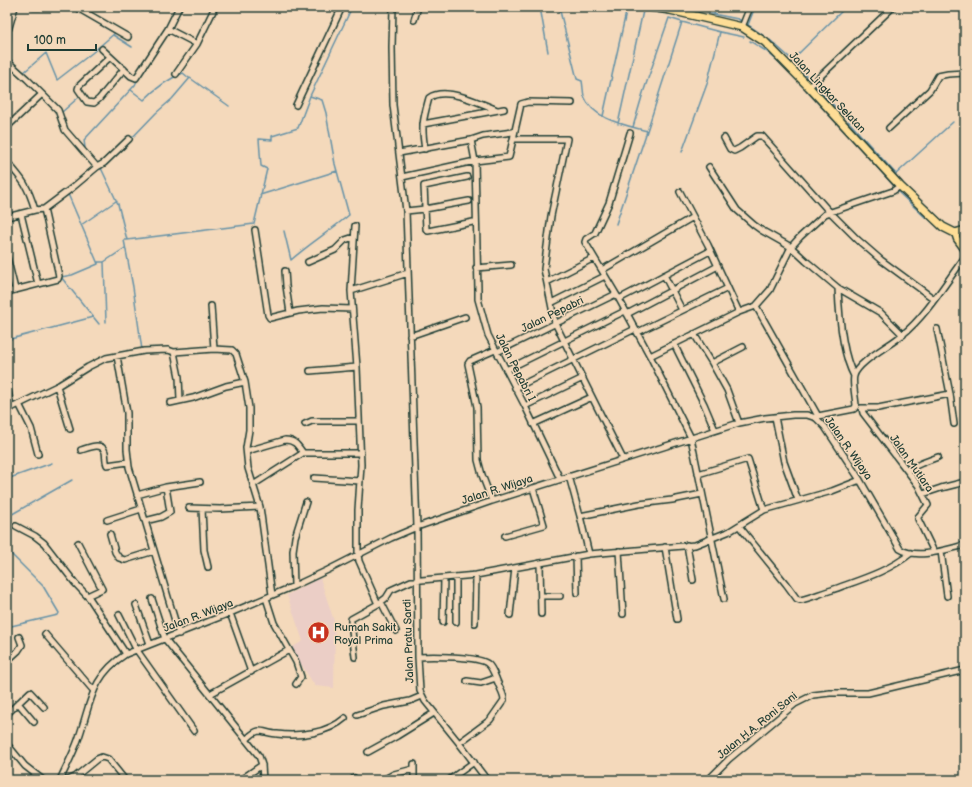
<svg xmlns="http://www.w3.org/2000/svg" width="972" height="787" font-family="'Balsamiq Sans',sans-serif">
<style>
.built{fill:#ebcec6}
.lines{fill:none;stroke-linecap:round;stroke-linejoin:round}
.stream{stroke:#6692a7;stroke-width:1.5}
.minor-casing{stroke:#1f3d34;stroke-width:8}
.major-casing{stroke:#1f3d34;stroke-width:9}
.highway-casing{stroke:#1f3d34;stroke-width:10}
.minor{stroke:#f4d9bb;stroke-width:5}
.major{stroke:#fedd96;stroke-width:6}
.highway{stroke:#fedd96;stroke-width:7}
.labels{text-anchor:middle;stroke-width:3;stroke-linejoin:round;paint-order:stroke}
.street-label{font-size:11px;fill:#1f3d34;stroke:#f4d9bb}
.poi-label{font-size:11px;fill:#1f3d34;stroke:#f4d9bb;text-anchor:start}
</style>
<rect width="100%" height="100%" fill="#f4d9bb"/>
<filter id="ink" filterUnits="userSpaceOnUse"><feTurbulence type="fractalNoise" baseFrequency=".025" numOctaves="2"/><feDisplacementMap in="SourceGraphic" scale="8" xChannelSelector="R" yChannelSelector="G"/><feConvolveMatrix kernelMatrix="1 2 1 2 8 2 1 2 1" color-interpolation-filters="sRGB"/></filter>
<g filter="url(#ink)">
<path class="built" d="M320 578 335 624 334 688 315 686 291 648 303 641 287 595Z"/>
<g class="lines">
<path class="stream" d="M540 7 548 52
M559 7 577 79 582 81C583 86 583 92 584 96 593 120 626 125 647 131L682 22 720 32 707 84 682 152
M680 7 701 11
M708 13 738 19 743 22
M714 14 717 7
M13 22 18 7
M747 24 764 36
M748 25 755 7
M720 32 744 37
M113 35 132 47
M10 40V34
M770 40 798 65
M750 41 766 51 786 68
M10 53V48
M836 58 884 12
M10 59 18 68
M792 60 846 7
M802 71 812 82
M790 72 864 152
M23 73 46 53 57 80 92 53 115 33 71 7
M815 86 843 115
M131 90 144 100C155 89 168 79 183 73L189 78
M310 96 352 7
M60 111 64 120
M62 112 79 97
M603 116 627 8 619 7
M848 121 896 174 953 122
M618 124 643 11 627 8
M66 127 96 162
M633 127 643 93 669 18 682 22
M130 140 156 113 172 99 190 78 229 106
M85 148 84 140 135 85 138 79
M870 159 894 186
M98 168 101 169 105 165
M101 168 118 204 127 240H124L133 287 142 350
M897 191 926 218
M71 192 91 175
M68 194 98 264
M260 195 337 171
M616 224 647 131
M81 225 116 201
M127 240 254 224 267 169 261 166 259 139 272 140V136L298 128 310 96 322 100 326 113 335 164 349 215C330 231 309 244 291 260L284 231
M104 262 106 322
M61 277 72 275 98 264V262H104L125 248
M61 277 99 324
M7 340 93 317
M7 479 52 463
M7 517 72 480
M7 550 43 586 59 613 58 615 7 627"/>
<defs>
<path id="minor" d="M34 7H39
M76 7 128 37
M393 7 392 47 393 105 406 211 417 527 418 657 420 691 425 701 459 743 487 780
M414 20 418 7
M742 27 750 7
M168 29 197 44
M102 49 131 76 136 78 168 29 179 7
M110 57 79 86 78 89 87 102 94 103 99 99 124 69
M7 60 8 31 15 7
M7 61 27 79 58 110 65 130 97 167 104 163 129 139
M176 74 197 44 215 7
M809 87 893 7
M296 105 342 7
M423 124 504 109
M7 127 42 94
M889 128 930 90 938 76 948 74 965 73
M630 133 609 203 595 233 586 239 585 242 619 299 650 356 691 438 724 599
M724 138 730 149 734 151 740 148 757 136H762L826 208 858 240 881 260 934 299
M513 139H567L551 216 544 269 555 323 623 459
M471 140 475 161 478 290V299L488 335 525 406 560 479
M425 149C421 126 423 120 429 98 445 86 481 103 497 110
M399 153 471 140 483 136 513 132
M7 162C23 180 28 186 35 210
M709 167 737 210 754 225 761 230 791 247 806 261 838 288 881 313 903 335
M402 177 475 161 509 157 521 104 528 102 572 103
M467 177 424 186 426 229 428 231 473 222
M680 192 708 245 739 312
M406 211 425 209 469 201
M21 214 38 284
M7 217 35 210 44 209 72 188 97 167
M355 226 351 291 357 367 361 465 358 510V555L359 561 378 604
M255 230 268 315 270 318 298 311 323 308 352 309
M7 257 15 289
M308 262 335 250 345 240 354 237
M476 268 511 265
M602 270 693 217
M285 271 286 286 290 313
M664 275 682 310
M547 282 594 258
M838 288C839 313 842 354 854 376
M351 291 408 273
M7 292 58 279 59 276 44 209
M619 299 710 251
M551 303 605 276
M211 306 214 349
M756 306 818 416
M627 314 718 266
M937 329 950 394 954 424
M638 332 728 288
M694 334 712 363 727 390 739 423
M410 336 465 317
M674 344 704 404 715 430
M174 352 179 377 180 400
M497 352 616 294
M117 356 127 413V449L129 467 179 634
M650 356 739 312 756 306 770 290 791 247 800 237 825 214 893 191 900 186
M712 363 743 347
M506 370 625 311
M310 371 357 367
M7 382 11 408
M57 386 70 429
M515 388 635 329
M170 403 193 398 226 386 245 382
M19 404 31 428 38 454
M525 406 583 378
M861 408H878L950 394
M862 409 863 413 918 485 928 505 918 517V519L934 552
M7 410 59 385 88 367 106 358 144 351 168 350 174 352 214 349 232 350 236 354 245 382 249 408V430L246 448 248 468 260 507 272 595
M775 417 784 462 798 500
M816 418 818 416 854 409 856 406C856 400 852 382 854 376 857 362 891 345 902 335 927 315 946 282 965 257
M305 424 312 421H359
M533 424 592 397
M81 450C88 448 102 441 105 452 106 456 105 461 107 465L128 462
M247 451 285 440C295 440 298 446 303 453
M907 470 922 463 938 457
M698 474 748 459 764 510
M569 476 580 516 589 554
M314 478 360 481
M253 485 303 453H361
M923 494 941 488 965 482
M137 495 166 487 200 482
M492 501 482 475 478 460 477 407 468 364 470 361 495 350
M189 508 220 509 260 507
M202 509 204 550 208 567
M580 516 639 504 672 500 702 494
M107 520 141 509
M145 521 161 517 170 512 166 487
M16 526 35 536 44 543 75 583 90 599 126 654
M739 526 786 584 797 599 800 600C811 598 821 593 832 590 859 580 888 572 911 553
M110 534 115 552 119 558 125 560 154 551
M505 536 544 525 533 488
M78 543 102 589 87 596
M687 545 693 580
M665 547 677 619
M619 551 623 614
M941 551 947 596
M576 556 577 593
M540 563 541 614
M294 586 293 551 295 537 306 502
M541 596H560
M266 598 274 623 296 662 301 677 296 684
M152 599 165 639 259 756 262 765 263 780
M381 602 396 631
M136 605 150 644
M230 613 251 672
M119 615 136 649 194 731
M510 615 515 568
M443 622 444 578
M456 622V578
M475 623 476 575
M45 634 93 690
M355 657 351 622V619L378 604 386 598 391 590 411 581 476 575 589 554 695 545 730 531 764 510 832 491 860 480
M418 657C430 656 480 656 488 664 493 668 495 677 498 683 500 689 504 694 504 700L490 720 459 743
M7 661 18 651 22 645 19 637
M467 681 481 683 496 678
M210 694 289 650
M18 703 34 722
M7 714 30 692 44 707
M357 715 384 706 410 701 422 696
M246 740C250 736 253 732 259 731 264 731 271 734 277 734 300 737 328 733 345 718
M7 744 25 766 43 780
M368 752 397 736 434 713
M414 764V780
M75 777 97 759 102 757 108 759 125 780
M354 778 355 780
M60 780C66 767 73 754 78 740 91 704 90 677 126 654L230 613 294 586 328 570 391 538 417 527 492 501 739 423 765 418 793 415H807L816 418 825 427 860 480 900 549C917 560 947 549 965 545
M68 780 75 777 78 780
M240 780 262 765
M383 780 394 774 413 769
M449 780 474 762
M708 780 729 759 795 704 813 695 830 693H868L965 670"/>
<path id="major" d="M955 233 957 239 965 250"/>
<path id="highway" d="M650 7 670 10 742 27 765 42 809 87 900 186 943 227 955 233 965 230"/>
</defs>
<use href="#minor" class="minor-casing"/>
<use href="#major" class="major-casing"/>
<use href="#highway" class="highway-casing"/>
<use href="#minor" class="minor"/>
<use href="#major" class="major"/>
<use href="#highway" class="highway"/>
</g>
</g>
<defs>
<symbol id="hospital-disc" viewBox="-11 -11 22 22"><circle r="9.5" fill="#c8321e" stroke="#f4d9bb"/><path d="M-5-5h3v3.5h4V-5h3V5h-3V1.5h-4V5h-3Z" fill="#fff"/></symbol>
</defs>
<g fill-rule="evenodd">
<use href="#hospital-disc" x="306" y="620" width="25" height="25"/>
</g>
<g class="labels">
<g class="street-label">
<text transform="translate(828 92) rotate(47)" y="4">Jalan Lingkar Selatan</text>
<text transform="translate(552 314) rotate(-26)" y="4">Jalan Pepabri</text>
<text transform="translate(516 367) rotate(63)" y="4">Jalan Pepabri I</text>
<text transform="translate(849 448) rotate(55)" y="4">Jalan R. Wijaya</text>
<text transform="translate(912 463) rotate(55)" y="4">Jalan Mutiara</text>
<text transform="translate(497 489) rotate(-18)" y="4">Jalan R. Wijaya</text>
<text transform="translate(198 615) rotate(-21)" y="4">Jalan R. Wijaya</text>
<text transform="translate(408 641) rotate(-92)" y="4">Jalan Pratu Sardi</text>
<text transform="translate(757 725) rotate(-39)" y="4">Jalan H.A. Roni Sani</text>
</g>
<g class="poi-label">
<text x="334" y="631">Rumah Sakit<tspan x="334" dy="13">Royal Prima</tspan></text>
</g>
</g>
<rect width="972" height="787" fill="none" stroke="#f4d9bb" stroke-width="24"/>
<rect x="12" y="12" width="948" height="763" fill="none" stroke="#1f3d34" stroke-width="1.5" filter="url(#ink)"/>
<path d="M28 44v6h68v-6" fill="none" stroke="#1f3d34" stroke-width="2"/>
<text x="34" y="44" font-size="12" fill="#1f3d34" stroke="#f4d9bb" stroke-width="3" paint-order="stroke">100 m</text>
</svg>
